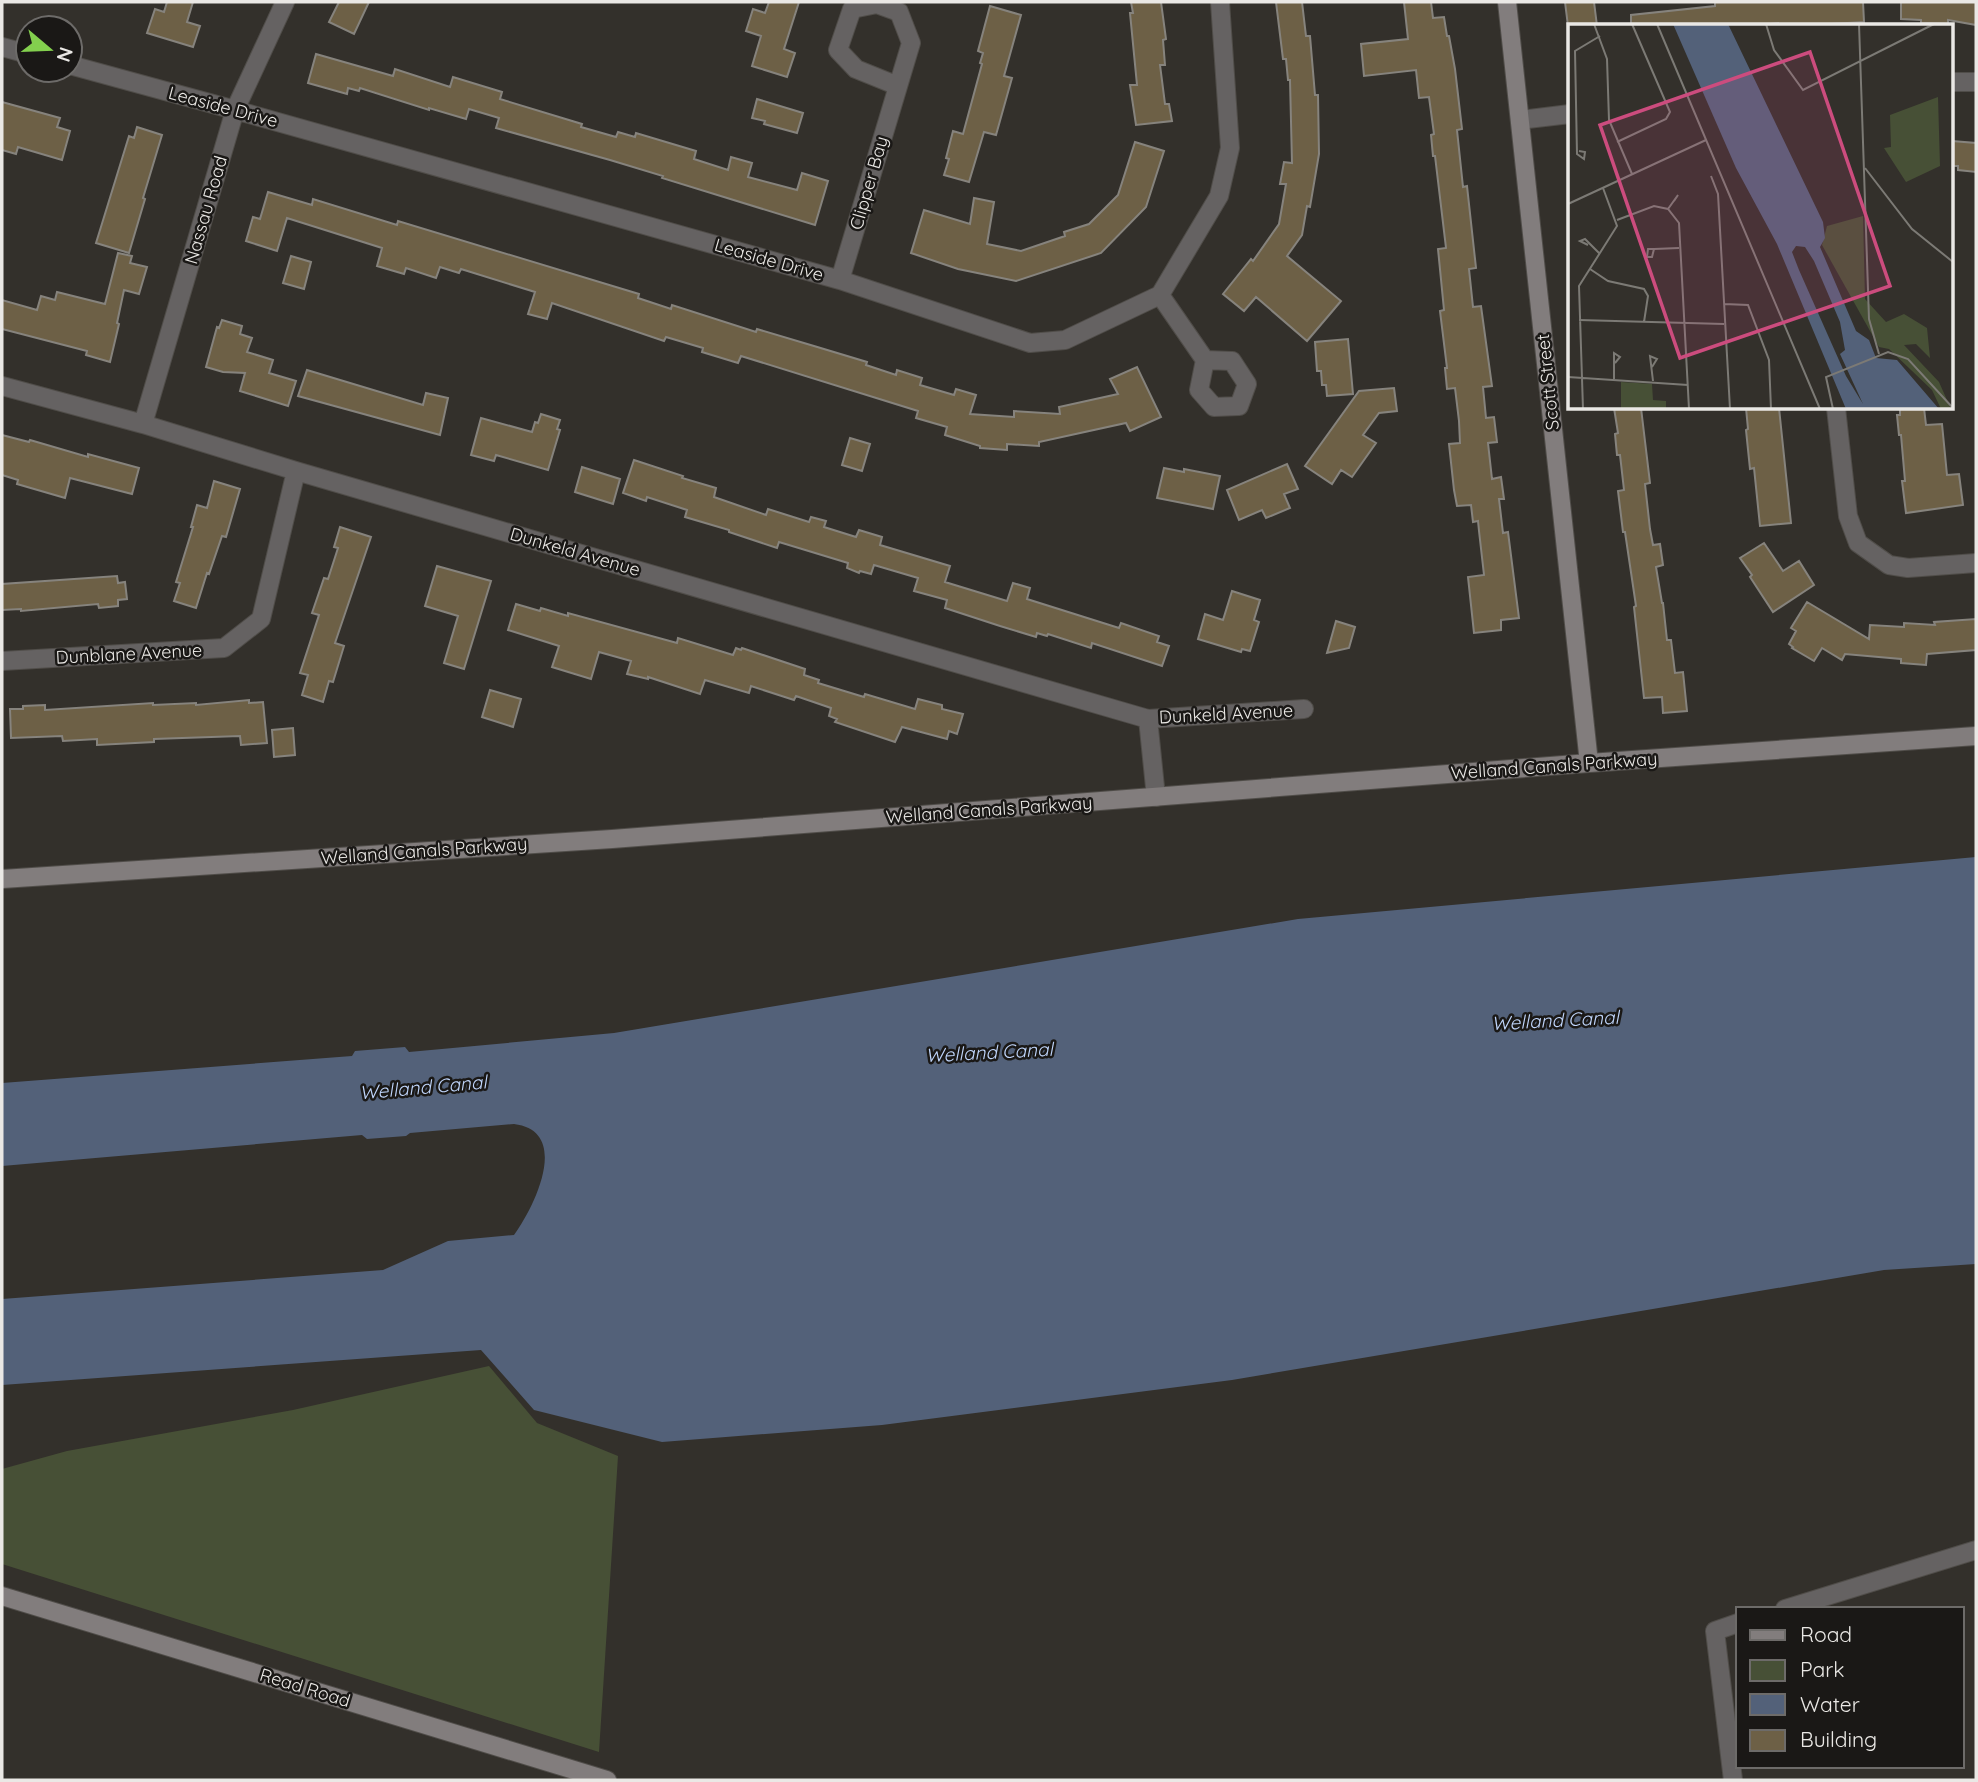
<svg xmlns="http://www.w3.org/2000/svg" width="1978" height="1782" font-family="Quicksand,sans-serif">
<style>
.green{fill:#475036}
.water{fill:#536179}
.building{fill:#6d6046;stroke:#86837d;stroke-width:2}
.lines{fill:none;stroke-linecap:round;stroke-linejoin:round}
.street-casing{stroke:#504d49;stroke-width:20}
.secondary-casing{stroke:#504d49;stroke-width:20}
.street{stroke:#656262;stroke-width:18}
.secondary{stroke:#827d7d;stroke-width:18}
.labels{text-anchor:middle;stroke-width:5;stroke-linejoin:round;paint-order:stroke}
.street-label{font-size:18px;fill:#eae8e5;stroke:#1a1816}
.water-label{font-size:19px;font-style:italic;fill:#c0d6fc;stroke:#1a1816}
.inset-road{fill:none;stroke:#7c7a75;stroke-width:2}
.view{fill:#cc4c7e;fill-opacity:0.15;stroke:#cc4c7e;stroke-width:3.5}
.inset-edge{fill:none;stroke:#eae8e5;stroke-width:3.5}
</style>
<rect width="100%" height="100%" fill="#33302b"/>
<path class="green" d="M489 1366 537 1423 618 1456 599 1752 2 1564V1469L67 1451 293 1410Z"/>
<path class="water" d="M1976 857V1264L1884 1270 1232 1380 882 1425 662 1442 534 1410 481 1350 2 1385V1299L383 1270 448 1241 514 1235C534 1208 572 1131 514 1124L410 1133 406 1136 367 1139 362 1135 2 1166V1083L352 1056 355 1051 405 1047 409 1052 614 1033 1298 919Z"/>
<path class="building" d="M167 2H193L187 22 200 26 193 47 147 33 155 9 164 12Z
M339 2H369L354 34 329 22Z
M769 2H799L784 49 795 53 787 77 752 66 761 36 746 31 753 9 765 13Z
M1131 2H1161L1166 39 1163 40 1165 65H1160L1165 104H1169L1172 121 1136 125 1130 85H1137L1130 13H1133Z
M1276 2H1302L1306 36H1310L1315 95H1318L1319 154 1310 207 1307 206 1302 235 1287 256 1341 301 1307 341 1256 297 1244 311 1223 294 1251 259 1253 261 1279 224 1286 184H1280L1284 162 1292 163 1290 80H1288L1286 59H1283Z
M1404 2H1431L1433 18 1444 17 1447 36H1449L1455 69 1462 129 1457 130 1463 187 1467 186 1476 268 1469 269 1473 307 1481 306 1492 386 1483 387 1486 418 1494 417 1497 442 1488 443 1492 479 1501 477 1504 499H1499L1503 533 1508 532 1519 618 1501 620V630L1474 633 1468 577 1484 575 1479 531 1478 521 1473 522 1471 505 1457 506 1454 490 1449 444 1460 443 1459 421 1455 388 1447 389 1445 368H1447L1440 311 1444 310 1438 249 1446 248 1435 156H1433L1431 135 1434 134 1429 97 1419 98 1416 70 1364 76 1361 44 1408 39Z
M1565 2H1594L1597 26H1568Z
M1715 2H1863L1864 22 1798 26H1778V23L1751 26H1631V15L1715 6Z
M1901 2H1976V25L1948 20V24L1921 23V20L1901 19Z
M990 6 1021 15 1004 76 1012 78 996 135 984 132 969 182 944 175 949 159 946 158 953 131 963 134 982 64 980 63 983 53 978 51Z
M316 54 393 76 395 69 450 87 453 77 502 92 500 99 582 124 581 127 616 137 618 132 635 137 636 133 696 151 694 159 728 170 731 157 752 163 748 177 797 190 802 173 828 181 815 225 662 178 663 176 610 160 496 128 499 118 469 109 466 119 429 108V110L360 88 359 91 348 88 347 94 308 83Z
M757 99 803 113 797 133 764 124 765 121 752 118Z
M2 102 60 118 57 127 70 131 62 160 18 147 16 154 2 150Z
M137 127 162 135 143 198 145 199 129 253 96 243 129 136 134 138Z
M1952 141 1976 143V172L1958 170V166H1952Z
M1135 142 1164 151 1146 207 1101 253 1016 281 958 269 911 253 924 210 970 224 974 198 994 202 987 244 1021 251 1065 236 1064 232 1089 224 1118 195Z
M268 192 312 205 313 199 397 225 398 221 639 294 638 298 671 309 672 305 756 332 757 329 814 346 867 362 866 365 896 375 897 370 922 378 920 385 954 395 956 389 976 395 970 414 1014 417V411L1060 414 1059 407 1118 394 1110 379 1137 367 1161 417 1130 431 1126 423 1039 442V446L1007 444V450L980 448V446L945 435 947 427 916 418 918 411 741 356 738 363 702 352 703 348 666 337 664 341 552 303 547 319 528 314 535 292 461 269 459 273 440 267 436 278 406 268 404 274 377 266 382 248 287 218 277 251 246 241 253 217 260 219Z
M118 253 132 256 130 263 147 267 139 294 124 290 117 323 119 324 110 362 86 355 87 351 2 329V300L37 310 41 296 55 300 57 292 105 304Z
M291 256 311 262 304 289 283 283Z
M222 320 242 326 240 334 252 338 247 352 273 360 269 373 296 381 288 406 240 391 245 373 223 372 206 367 217 327 219 328Z
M1348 339 1353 394 1327 396 1326 385H1322L1321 371H1317L1315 342Z
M307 370 423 405 426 393 448 398 440 435 298 396Z
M1394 388 1397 411 1379 413 1363 435 1376 443 1352 477 1341 470 1332 484 1305 466 1359 391Z
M1614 408H1641L1650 483 1645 484 1650 529 1653 545 1660 544 1663 565 1656 567 1662 603H1663L1667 640H1671L1675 673 1683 672 1687 711 1663 713 1662 697 1644 698 1634 607 1636 606 1625 532H1623L1618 491 1624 490 1620 455H1617L1615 434 1618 433Z
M1746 408H1779L1791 523 1760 526 1754 468 1750 469 1746 430 1748 429Z
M1924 408 1926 425 1942 424 1947 475 1959 474 1963 505 1906 513 1902 481H1905L1901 435H1899L1897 415H1900V409Z
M541 414 560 420 557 429 560 430 548 470 496 455 494 461 471 455 481 418 532 432 535 422 538 423Z
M2 435 29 442 30 440 88 457V454L139 468 132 494 70 478 65 498 17 484 18 480 2 475Z
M850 438 870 444 862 471 842 465Z
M634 460 683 476 682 478 716 488 714 497 766 515 768 509 809 522 811 517 826 521 824 527 856 537 859 530 882 537 880 545 950 566 945 582 1007 601 1013 583 1030 588 1027 599 1119 628 1121 623 1159 636 1157 642 1169 646 1162 666 1092 643 1091 648 1048 634 1047 636 1037 633 1036 637 1000 626 945 608 947 600 914 591 918 578 874 565 871 574 860 571 859 573 847 568 848 563 779 542 777 548 729 532V530L685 517 687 510 647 497 646 501 623 493Z
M1287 464 1298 489 1284 494 1290 508 1266 518 1262 510 1239 520 1227 490Z
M582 467 620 479 613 504 575 492Z
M1164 468 1184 472V469L1220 476 1213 509 1157 498Z
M214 481 240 489 226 537 222 536 209 574 207 573 196 608 174 601 180 583 176 582 193 527H191L197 505 207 508Z
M340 527 371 537 335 643 344 646 333 682 329 681 323 702 302 695 308 675 300 673 319 615 312 613 324 578 328 579 338 548 334 547Z
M1764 543 1783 571 1799 561 1814 585 1773 612 1750 577 1752 575 1740 558Z
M437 566 491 581 464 669 444 663 458 616 425 606Z
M117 576 118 583 125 582 127 599 118 600V606L99 608 98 604 21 611V609L2 610V584Z
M1232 591 1260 600 1254 620 1259 622 1250 651 1242 649 1241 652 1198 639 1205 614 1223 620Z
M1807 602 1869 639 1870 625 1904 627V623L1935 625 1934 622 1976 619V650L1927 654 1926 665 1901 663V659L1845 654 1842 660 1822 648 1814 661 1792 648 1793 647 1789 644 1796 631 1791 628Z
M516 604 540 611 541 608 568 616V613L677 643 678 638 733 655 736 648 741 650 742 648 805 669 804 675 819 680 818 683 864 697 865 694 915 709 918 699 942 705V709L963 714 957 734 949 731 947 739 902 727 895 742 835 722 837 719 829 716 831 708 796 696 794 700 751 686 749 693 705 680 700 694 648 677V679L627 674 631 661 599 652 591 679 552 667 559 646 508 630Z
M1336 621 1355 627 1349 648 1327 653Z
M490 690 521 699 513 727 482 717Z
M249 700V703L263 702 267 743 241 745 240 736 154 739V742L97 745V739L63 741 62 736 11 738 10 709H23V706L45 705V710L153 703V705L196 703V705Z
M293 728 295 755 274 757 272 730Z"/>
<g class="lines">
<defs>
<path id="street" d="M2 47 28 54
M70 65 235 110 840 280 1030 343 1065 340 1160 295 1219 196 1230 148 1220 2
M1952 82H1976
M1520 120 1570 114
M840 280 911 43 899 12 877 4 852 9 838 50 856 69 898 86
M1160 295 1205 360 1232 361 1247 384 1239 406 1214 407 1199 390 1205 360
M2 386 143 424 296 471 1148 719 1304 709
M1836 408 1848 516 1858 543 1889 565 1908 568 1976 563
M143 424 235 110 285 2
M2 661 224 648 261 619 296 471
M1148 719 1156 797
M1785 1609 1976 1550
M1733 1780 1715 1631 1738 1623"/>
<path id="secondary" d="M1507 2 1589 763
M2 879 612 839 1589 763 1976 736
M2 1596 607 1780"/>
</defs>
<use href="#street" class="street-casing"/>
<use href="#secondary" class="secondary-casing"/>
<use href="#street" class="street"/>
<use href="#secondary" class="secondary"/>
</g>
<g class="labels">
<g class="street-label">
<text transform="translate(223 107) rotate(15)" y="6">Leaside Drive</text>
<text transform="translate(869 183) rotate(-74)" y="6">Clipper Bay</text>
<text transform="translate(206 210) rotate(-74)" y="6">Nassau Road</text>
<text transform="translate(769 260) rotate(16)" y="6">Leaside Drive</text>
<text transform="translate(1548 382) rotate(-96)" y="6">Scott Street</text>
<text transform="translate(575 552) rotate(16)" y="6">Dunkeld Avenue</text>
<text transform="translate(129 654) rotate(-3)" y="6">Dunblane Avenue</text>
<text transform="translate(1226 714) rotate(-3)" y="6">Dunkeld Avenue</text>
<text transform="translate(1554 766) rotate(-4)" y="6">Welland Canals Parkway</text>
<text transform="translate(989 810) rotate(-4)" y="6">Welland Canals Parkway</text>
<text transform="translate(424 851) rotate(-4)" y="6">Welland Canals Parkway</text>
<text transform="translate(305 1688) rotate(17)" y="6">Read Road</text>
</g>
<g class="water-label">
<text transform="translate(1555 1020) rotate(-3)" y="7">Welland Canal</text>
<text transform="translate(989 1052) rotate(-3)" y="7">Welland Canal</text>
<text transform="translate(423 1087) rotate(-5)" y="7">Welland Canal</text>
</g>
</g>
<g transform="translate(1568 24)">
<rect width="385" height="385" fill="#33302b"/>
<path d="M370 73 372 142 338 158 316 124 323 123 322 91ZM295 192 297 275 318 298 336 290 359 304 362 334 348 320 336 321 371 358 383 385H373L364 366 321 325 311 323 254 221 259 202ZM53 358 84 360 85 376 98 377V385H53Z" fill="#475036"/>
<path d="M105 0H160L255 198 257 214 252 223 288 307 301 316 308 334 329 336 371 385H278L209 220 168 144ZM228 222 237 223 246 237 272 298 277 326 272 330 295 380 278 352 231 246 224 228Z" fill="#536179" fill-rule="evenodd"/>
<path class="inset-road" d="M26 0 39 35 41 96 64 150M89 0 252 385M198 0 206 26 235 66 366 0M291 0 301 295 311 330M49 118 98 95 102 88 64 0M11 127 17 128 16 135 9 130 7 27 32 12M297 144 344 205 385 238M143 152 150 170 162 385M0 180 138 116M100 185 110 171 106 177M49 196 86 182 100 185 111 199 121 385M20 221 12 217 17 215 32 230M86 225 84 233H79L80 225H86L111 224M22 245 40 257 76 265 80 272 76 298M156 280 180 281 201 336 203 385M11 296 156 300M84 343 89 335 82 332 85 357M0 353 120 361M46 355V329L52 333 47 339M15 385 11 262 49 202 35 164M265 385 258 353 320 328 340 335 385 384"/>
<path class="view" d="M242 28 322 262 112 334 32 101Z"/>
<rect width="385" height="385" class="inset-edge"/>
</g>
<rect width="1978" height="1782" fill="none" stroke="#eae8e5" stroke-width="7"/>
<rect x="1736" y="1607" width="228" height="161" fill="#1a1816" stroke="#6d6b69" stroke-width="2"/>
<rect x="1750" y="1630" width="35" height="10" fill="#827d7d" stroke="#6d6b69" stroke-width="2"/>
<text x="1800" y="1642" font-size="21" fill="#eae8e5">Road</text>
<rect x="1750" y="1660" width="35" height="21" fill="#475036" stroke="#6d6b69" stroke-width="2"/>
<text x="1800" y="1677" font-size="21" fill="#eae8e5">Park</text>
<rect x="1750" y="1694" width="35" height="21" fill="#536179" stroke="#6d6b69" stroke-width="2"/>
<text x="1800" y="1712" font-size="21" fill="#eae8e5">Water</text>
<rect x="1750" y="1730" width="35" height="21" fill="#6d6046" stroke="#6d6b69" stroke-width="2"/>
<text x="1800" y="1747" font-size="21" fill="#eae8e5">Building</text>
<g transform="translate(49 49) rotate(109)"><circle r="33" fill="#1a1816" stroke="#6d6b69" stroke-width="2"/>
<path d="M0-5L12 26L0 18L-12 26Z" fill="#83d04e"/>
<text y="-10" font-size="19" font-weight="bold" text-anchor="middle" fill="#eae8e5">N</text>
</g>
</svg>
